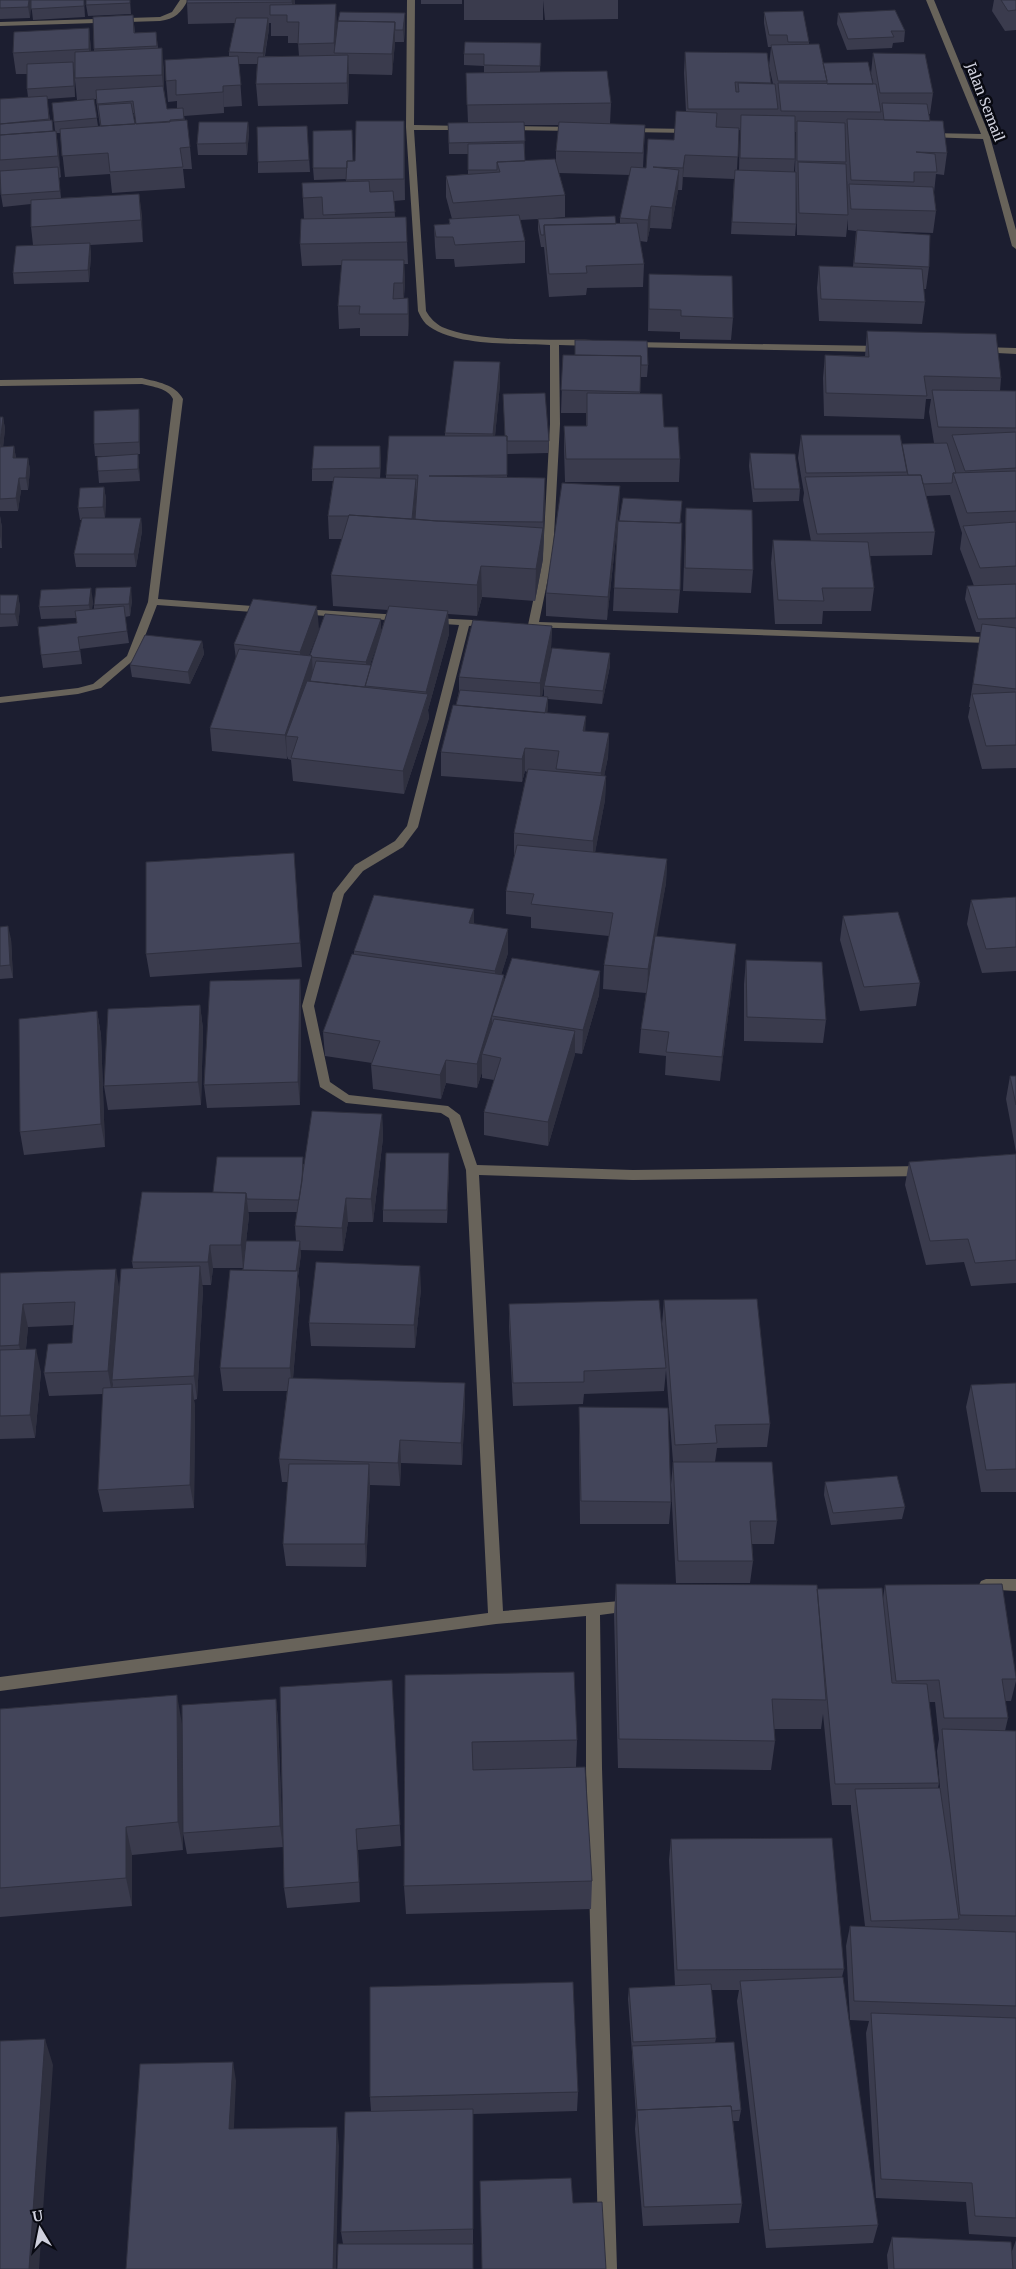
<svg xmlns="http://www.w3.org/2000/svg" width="1016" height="2269" font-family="Merriweather,serif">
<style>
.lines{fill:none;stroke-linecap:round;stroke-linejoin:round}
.minor{fill:#68635a;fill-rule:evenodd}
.wall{fill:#3a3b4d;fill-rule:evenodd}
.shaded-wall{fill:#2f303f}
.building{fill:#43455a;stroke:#2f303f}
.labels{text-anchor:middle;stroke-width:5;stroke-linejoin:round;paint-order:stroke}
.far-street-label{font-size:14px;fill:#cfd0dd;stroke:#080911}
</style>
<rect width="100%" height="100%" fill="#1c1e30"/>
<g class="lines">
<path class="minor" d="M180 0H188C181 13 175 19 160 21L0 26V22L160 17 172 12Z
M407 0H415L414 125 465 126 469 128 465 130H414L426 311C430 318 435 323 442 327 477 343 552 339 591 340L596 343 591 346 559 345 560 424 553 554 539 622 1016 638V644L529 627 528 625 543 554 550 424V345C515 343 453 347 426 324 422 320 420 315 418 311L406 127Z
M926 0H934L990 137 1016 230V249L1012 246 983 139 928 137 924 135 928 133 981 134Z
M505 126 575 127 579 129 575 131 508 130 504 128Z
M625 128 690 129 694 131 690 133 628 132 624 130Z
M631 342 881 346 886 349 881 352 628 347 626 345Z
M981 347 1016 348V354L978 352V348Z
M142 378C157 382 175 384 183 399L158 599 266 607 271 610 266 613 157 605 137 657 101 688 78 694 0 703V697L78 688 93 684 127 656 148 602 173 399C168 388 153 387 142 384L0 386V380Z
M301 609 401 615 406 618 401 621 297 614 296 612Z
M433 618 473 620 478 623 477 625 469 626 418 827 403 847 363 871 344 894 314 1006 330 1082 349 1095 448 1106 460 1115 477 1165 633 1170 924 1166 930 1171 924 1176 633 1180 479 1175 503 1611 632 1600 637 1602 639 1606 637 1610 600 1615 602 1768 617 2269H599L586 1768V1616L496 1624 0 1691V1677L488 1613 466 1170 449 1118 441 1113 346 1103 320 1087 302 1006 333 893 355 865 395 841 407 826 459 625 429 623V619Z
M986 1579H1016V1591L981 1589 979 1585 981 1581Z"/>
</g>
<path class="wall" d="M0 0H84L85 17 33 20 31 3 30 18 0 19Z
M130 0 131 14 88 16 86 5Z
M295 0V5L336 4V32L405 24 404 42H395L392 75 349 74 348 104 258 106 256 84 257 64H239L242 106 224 107V113L184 116 190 147 192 169H183L185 188 112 193 110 174 65 177 60 133H56L61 177 59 178 61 198 139 194 143 242 90 245 91 255 89 282 14 284 13 273 33 245 31 227V204L3 207 1 195 0 182V99L28 97 27 89V74H16L13 53 89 28 91 51H94L93 17 133 15 135 33 156 32 158 48 164 69V90L167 109 177 108V101L168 102 166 81 229 57V52L235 23 188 24 187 3ZM269 23H271V36H288V43H298L299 56H265L269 29ZM75 80 77 100 96 99 100 126H98L94 99 52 103 55 131H53L52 120H50L47 99 75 97ZM133 113H134L136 124H135Z
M421 0H462V4H421Z
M464 0H543V20H464Z
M543 0H618V19L545 20Z
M994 0H1016V30L1005 31 992 11Z
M764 12 809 42V44L823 63 873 82 871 74 873 53 933 93 930 114H929L930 121 947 153 944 175 936 174 934 193 936 211 933 233 877 231 929 267 926 289H923L925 302 922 324 819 321 817 288 819 266 853 267 856 231 848 230V219L846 237 797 235 796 182V224L795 236 731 234 734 179 683 177 682 190H678L671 229 650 228 647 242 640 241 644 264 643 287 587 288 586 295 549 297 544 247H541L538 230V219L520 220 525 241V263L455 267 454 259H436L435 247 434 225 449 224V219H452L446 197V176L468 174V154H449L448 123H468L466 73H484V66L464 65V54L541 43 540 72 611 103 610 124 645 125 643 168H646L674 140 686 112 684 73 685 52 767 53 771 84H773L769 66 771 47H768L764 23ZM524 125H559L556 151V164L525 161ZM739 130H740L739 170H737ZM795 132H796L795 172H794L795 159ZM846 164 848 197V201ZM559 173 630 175 620 218V224L542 219 565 217V195Z
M838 13 905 31 904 42 893 43 892 48 847 50 837 24Z
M404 121 405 200 394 201 395 217H406L408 264H404L405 282 404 298H408L409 321 408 336H360V328L339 329 338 306 342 265 302 266 300 244 304 219 302 183 346 182V179L314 180 313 168 355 161Z
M248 122 249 133 247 155H198L197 144Z
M307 126 310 172 258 173V162Z
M649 274 733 318 731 340 680 339V332L648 331Z
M867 331 1001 378 1000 391H1016V768L982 769 968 717 970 707H969L981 632H976L965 599 967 586H974L960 549 962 533 950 495 926 496 935 532 932 555 870 556 874 588 871 611H823L822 624H775L771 563 773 540 811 541 803 500 804 493 798 458 801 435 902 444 934 443 929 412 931 399H926L924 419 824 416 823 378 825 355 865 356Z
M563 355 648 365 647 377H640V394L664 427 680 459 679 482H565L564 449V426H586V413H561Z
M500 362V384L495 436H505L503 394 549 441 548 453 507 454V477L545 500 543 559 535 601 482 597 477 616 448 614 449 634 428 710 429 718 404 794 293 781 291 760 288 759 287 756V759L212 751 210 728 236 659 234 644 319 629 309 655 381 631 388 610 333 606 331 575 342 539H329L328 516 333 481H312V469L381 458 380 478H386V475L445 436V433ZM380 635 371 665H370Z
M0 417H3L5 429 3 447 14 446 16 458H28L30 470 28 490H21L18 511H0Z
M140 421V454H138L140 481 99 483 98 471 109 456H95L94 444Z
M750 453 800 489 799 501 753 502 749 466Z
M620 486 618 521 682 501 680 523V590L678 613 613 611 617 528 607 620 546 616V593Z
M104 487 106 499 105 518H141L142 531 136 567H76L74 554 82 520H80L78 508Z
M686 508 753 570 751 593 683 591Z
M0 516 2 528V548H0Z
M0 595H18L20 607 18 626 0 627Z
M132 600 130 616 125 617 129 643 80 649 82 664 43 668 41 655 77 623 76 618 41 619 39 607 93 601 92 609H94V605Z
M552 626 551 649 542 696H544V686L610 653V666L602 704 548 699 547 713 585 731 609 733 608 757 604 776H606L605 800 595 852 667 859 666 883 656 936 736 944 734 968 720 1081 665 1075 666 1056 639 1053 641 1029 646 993 603 989 604 965 609 936 531 928V917L506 914V891L514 857V833L527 772 525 771 522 782 441 776V752L456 705 459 691V677Z
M202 641 204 654 190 684 132 677 130 665Z
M294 853 302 967 150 977 146 954Z
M1016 897V971L982 973 967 924 971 900Z
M474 909V924L508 953 501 975H504V982L600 971 599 995 582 1054 575 1053 548 1146 484 1135V1112L494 1080 482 1078V1072L477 1088 446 1083 441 1099 373 1089 371 1065 372 1063 325 1056 323 1032 354 954V951Z
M843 916 920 983 916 1006 860 1011 840 940Z
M0 927 11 939 13 978 0 979Z
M746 960 826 1020 823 1043 744 1041V984Z
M300 979 301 1002 300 1105 207 1108 204 1085Z
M200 1005 203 1029 201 1105 108 1110 104 1086Z
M97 1011 101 1035 105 1147 24 1155 20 1132Z
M1010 1076H1016V1152L1006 1099Z
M382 1114 383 1138 373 1222H348L343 1251 300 1250 301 1254 298 1276 300 1294 293 1378 465 1383V1406L462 1465 401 1463 400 1486 370 1485 366 1567 286 1566 283 1544 288 1482H282L279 1459 287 1391H223L220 1368 243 1268H213L211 1285H202L203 1289 197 1399 194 1400 195 1407 194 1508 103 1512 98 1490 103 1394 49 1396 44 1373 72 1343 74 1325 28 1327 26 1349 41 1372 35 1438 0 1439V1273L119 1290 133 1268 132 1262 213 1192 304 1164ZM248 1212H297L295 1226 296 1241 245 1251 249 1216Z
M1016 1154V1283L971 1286 964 1262 926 1265 905 1185 909 1162Z
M449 1166 447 1223 383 1222V1210Z
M421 1289 415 1348 311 1346 309 1323Z
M664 1300 770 1424 767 1447 717 1448 715 1462 777 1521 774 1544H752L753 1561 750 1583H676L671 1485 673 1462 666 1370 664 1391 584 1394 583 1404 513 1406 509 1327V1304L665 1357 662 1324Z
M1016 1383V1492H981L966 1407 971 1385Z
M579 1407 671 1502 669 1524H580L579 1430Z
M825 1482 905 1507 902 1519 831 1525 824 1495Z
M616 1584 817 1589 883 1598 885 1585 1016 1677V1681L1011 1701H1005L1008 1718 1005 1731H1016V2237L969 2234 966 2202 876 2198 866 2033 869 2021 850 2020 846 1946 850 1926H865L851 1810V1805H832L823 1714 821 1729H774L775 1741 771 1770 618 1768 614 1614ZM929 1702H935L939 1739 937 1751 940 1788H938L939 1783Z
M405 1675 577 1740 576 1767 592 1881 591 1909 406 1914 404 1886Z
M392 1680 401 1846 358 1850 360 1902 287 1908 284 1888Z
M177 1695 183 1850 132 1855V1906L0 1917V1709Z
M276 1699 278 1720 283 1847 187 1854 183 1833Z
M671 1839 844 1969 842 1977 878 2225 873 2243 766 2248 737 2001 739 1990H711L716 2038 715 2043 741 2110 739 2121H733L742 2204 739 2223 643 2226 635 2129 636 2116 632 2057V2052L628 1999 629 1988 675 1986 669 1860Z
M578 2092 577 2111 473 2114V2269H337L343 2244 341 2232 371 2111 370 2097Z
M892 2237 1012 2251 1016 2240V2269H888L887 2255Z"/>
<path class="shaded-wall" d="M29 0H31L30 18 28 7Z
M292 0H295L293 23 292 2Z
M336 4 337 25 336 53H335L334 43Z
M405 13V24L404 42 403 30Z
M268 18 269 29 263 64V53Z
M395 22V43L392 75V54Z
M89 28 91 49V70L89 49Z
M162 48 164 69V96L162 75Z
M348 55 349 76 348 104 347 83Z
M73 62 75 73V97L74 86Z
M223 86 224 107V113L223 92Z
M248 122 249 133 247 155 246 143Z
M56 131 59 152 61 177 58 156Z
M685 155 683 177 682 190 683 168Z
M679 170 678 191 671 229 672 208Z
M139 194 142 215 143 242 141 220Z
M651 206 650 228 647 242 648 220Z
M90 243 91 255 89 282 88 270Z
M404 260 405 282 403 305V283Z
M408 298 409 321 408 336Z
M500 362V384L493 457V434Z
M139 409 140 421V454L139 442Z
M3 417 5 429 2 457 0 443Z
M14 446 16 459 13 458Z
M380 446 381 458 380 480Z
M138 454 139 466 140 481 138 469Z
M28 458 30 470 28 490 26 478Z
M19 478 21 490 18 511 16 498Z
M545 478V500L543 545V522Z
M416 479V502L412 546V523Z
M620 486 619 509 607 620 608 597Z
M104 487 106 499 105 519 103 507Z
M0 516 2 528V548L0 536Z
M141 518 142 531 136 567 134 554Z
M543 528V559L535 601 536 569Z
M481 566 482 597 477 616V585Z
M131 587 132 600 130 616 129 604Z
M91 588 93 601 91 618 89 605Z
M18 595 20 607 18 626 15 614Z
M317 606 319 629 301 675 300 652Z
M448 611 449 634 428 710 429 718 404 794 403 771 427 699 426 692Z
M381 619V632L367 674 366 662Z
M552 626 551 649 540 707V683Z
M202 641 204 654 190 684 188 672Z
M610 653V666L602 704 603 691Z
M312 656 313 679 286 736 287 756V759L285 735Z
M548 697V709L543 734V722Z
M586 716 585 739 583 731Z
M609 733 608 757 600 797 601 773Z
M525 748V771L522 782V759Z
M606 776 605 800 593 864V841Z
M667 859 666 883 647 993 648 969Z
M474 909V933L469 923Z
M8 926 11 939 13 978 10 965Z
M508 929V953L495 995V971Z
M736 944 734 968 720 1081 722 1057Z
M600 971 599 995 582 1054 583 1030Z
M504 975V999L492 1016V1037L482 1054V1072L477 1088V1064Z
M300 979 301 1002 300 1105 298 1082Z
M200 1005 203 1029 201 1105 198 1082Z
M97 1011 101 1035 105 1147 101 1124Z
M575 1031V1055L548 1146V1122Z
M446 1060V1083L441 1099 440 1075Z
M382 1114 383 1138 373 1222 371 1199Z
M449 1153V1166L447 1223V1210Z
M246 1193 249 1216 243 1268 241 1245Z
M346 1198 348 1222 343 1251 342 1228Z
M300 1241 301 1254 298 1276 300 1294 292 1391 290 1368 295 1275Z
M210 1245 213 1268 211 1285 208 1262Z
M200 1266 203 1289 197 1399 194 1376Z
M420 1266 421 1289 415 1348 414 1325Z
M116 1269 120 1292 112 1380 113 1384 112 1394 108 1371Z
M23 1304 28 1327 24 1368 19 1345Z
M36 1349 41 1372 35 1438 30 1415Z
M465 1383V1406L462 1465 461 1443Z
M192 1384 195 1407 194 1508 190 1485Z
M400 1440 401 1463 400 1486 398 1463Z
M369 1464 370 1487 366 1567 365 1544Z
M177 1695 182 1724 183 1850 178 1822Z
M276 1699 278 1720 283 1847 280 1826Z
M126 1827 132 1855V1906L126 1878Z
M356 1829 358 1850 360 1902 359 1882Z
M45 2039 53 2065 39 2269H29Z
M233 2062 236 2081 233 2148 229 2129Z
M337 2127 339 2146 336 2269H333Z"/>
<path class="building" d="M0 0H29L28 7 0 8Z
M31 0H84V6L31 9Z
M86 0H130V3L86 5Z
M187 0H292V2L187 3Z
M1001 0H1016V10L1008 11Z
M336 4 334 43 298 44 299 22H287V15H270V5Z
M895 10 905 31H891L894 37 848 39 838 13Z
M803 11 809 42H788L787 35H769L764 12Z
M340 12 405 13 403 30H395V22L338 21Z
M133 15 134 33 156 32 157 46 94 49 93 17Z
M236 18H268L263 53 229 52Z
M338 21 395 22 392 54 334 53Z
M89 28V49L13 53 14 32Z
M465 42 541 43 540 66 484 65V54H464Z
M819 44 827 81H778L771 45Z
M162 48V75L75 78V52Z
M685 52 767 53 771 83 735 82 736 92H739L738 83 775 84 778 109H688Z
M873 53 925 54 933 93H880Z
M348 55 347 83 256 84 258 57Z
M238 56 241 85 223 86V92L176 95V80L166 81 165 60Z
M73 62 74 86 27 89V64Z
M868 62 873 84H827V81L823 63Z
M607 71 611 103 467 105 466 73Z
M778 83 876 84 881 112 781 111Z
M163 86 167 109 183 108 184 119 170 120V122L136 124 133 101 97 104 96 90Z
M47 96 49 119 0 124V99Z
M94 99 97 118 54 122 52 103Z
M131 103 135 124 101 126 98 105Z
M882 103 927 104 930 121 884 120Z
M676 111 717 113 716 127 739 128 738 157 685 155 683 168 653 167 679 170 672 208 651 206 648 220 620 218 631 167 646 168 648 139 674 140Z
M741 115 795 116V159L740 158Z
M847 119 943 121 947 153 916 152 935 154 937 172H914V182L851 180Z
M52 120 53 131 0 135V124Z
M187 120 190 147 180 148 183 167 110 172 108 153 62 156 60 129Z
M356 121H404V179L346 180 347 161H355Z
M797 121 845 123 846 162 797 161Z
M199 122H248L246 143 197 144Z
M524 122 525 141 449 143 448 123Z
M559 122 645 125 643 153 556 151Z
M307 126 309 160 258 162 257 127Z
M352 130 353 161H347V168H313V131Z
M56 131 58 156 0 160V135Z
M524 143 525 161 497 162V170H468V144Z
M555 159 565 195 453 203 446 176 500 172 497 162Z
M798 162 846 164 848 215 799 213Z
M58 167 60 191 1 195 0 171Z
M735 170 796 172V224L732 222Z
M369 181 370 192 393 191 395 212 323 215 322 197 303 198 302 183Z
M849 184 933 187 936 211 851 209Z
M139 194 141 220 31 227V200Z
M519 215 525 241 455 245 453 237H436L434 225 450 224 449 219Z
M615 216 616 224 544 225V235H541L538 219Z
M406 217 407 242 300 244 301 219Z
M637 223 644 264 586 266 587 273 549 274 544 225Z
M857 230 930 235 929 267 854 263Z
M90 243 88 270 13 273 16 246Z
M342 260H404L403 283H394L393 299 408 298V314H359L360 306H338Z
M819 266 922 269 925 302 821 299Z
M649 274 732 276 733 318 681 316V310L649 309Z
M867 331 996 334 1001 378 924 376 927 396 826 393 825 355 869 357Z
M575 340 647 341 648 365H641V356L575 355Z
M563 355 641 356 640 392 561 390Z
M454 361 500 362 493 434 445 433Z
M932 390 1016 391V428L938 427Z
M545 393 549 441H507V436H505L503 394Z
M587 393 662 394 664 427H678L680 459H566L564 426H587Z
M139 409V442L94 444V411Z
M0 417H3L0 443Z
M1016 432V468L965 471 952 435Z
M801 435H900L907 472 806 473Z
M389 436H507V475L429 476 545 478 543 522 436 521 415 519 418 475H386Z
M947 443 956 473H953L952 483 923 484 921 475H908L902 444Z
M14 446 13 458H28L26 478H19L16 498 0 499V447Z
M314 446H380V468L312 469Z
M750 453 795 454 800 489H754Z
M138 454V469L98 471 97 457Z
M1016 471V511L967 513 953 473Z
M921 475 935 532 817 534 805 477Z
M334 477 416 479 412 519 349 515 348 516H328Z
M562 483 620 486 608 597 546 593Z
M104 487 103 507 78 508 80 488Z
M623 498 682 501 680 523 619 521Z
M686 508 752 510 753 570 685 568Z
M349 515 543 528 536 569 481 566 477 585 331 575Z
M82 518H141L134 554H74Z
M618 521 682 523 680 590 614 588Z
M1016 522V566L980 568 963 526Z
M773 540 868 542 874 588H822L824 601 778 600Z
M1016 584V618L978 619 967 586Z
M131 587 129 604 94 605 96 588Z
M91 588 89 605 39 607 41 590Z
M0 595H18L15 614H0Z
M253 599 317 606 300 652 234 644Z
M124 606 127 631 78 637 80 651 41 655 38 627 77 623 75 611Z
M389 606 448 611 426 692 365 686Z
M325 614 381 619 366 662 311 657 312 656 310 655Z
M473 620 552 626 540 683 459 677Z
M982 624 1016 628V689L973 684Z
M145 635 202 641 188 672 130 665Z
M552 648 610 653 603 691 544 686Z
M239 649 312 656 285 735 210 728Z
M316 661 371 665 365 687 310 681Z
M307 681 428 694 403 771 291 758 298 737 286 736Z
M460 690 548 697 545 713 456 705Z
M1016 692V745L986 746 972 694Z
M453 705 586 716 583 731 609 733 601 773 556 769 559 751 525 748 522 759 441 752Z
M528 769 606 776 593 841 514 833Z
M517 845 667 859 648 969 604 965 613 913 531 904 534 894 506 891Z
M294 853 300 943 146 954V862Z
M374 895 474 909 469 923 508 929 495 971 354 951Z
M1016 897V947L986 949 971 900Z
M898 912 920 983 864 987 843 916Z
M8 926 10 965 0 966V927Z
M655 936 736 944 722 1057 666 1052 669 1032 641 1029Z
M352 954 504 975 477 1064 446 1060 440 1075 371 1065 380 1041 323 1032Z
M512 958 600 971 583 1030 492 1016Z
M746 960 822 962 826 1020 747 1017Z
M300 979 298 1082 204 1085 210 981Z
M200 1005 198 1082 104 1086 108 1009Z
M97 1011 101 1124 20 1132 19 1019Z
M494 1019 575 1031 548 1122 484 1112 501 1058 482 1054Z
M1010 1076H1016V1105Z
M312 1111 382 1114 371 1199 346 1198 342 1228 295 1226Z
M386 1153H449L447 1210H383Z
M1016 1154V1260L975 1263 968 1239 930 1241 909 1162Z
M217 1157H303L302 1181 299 1200 247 1199 246 1193 213 1192Z
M142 1192 246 1193 241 1245H210L208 1262H132Z
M246 1241H300L296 1271 243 1270Z
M316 1262 420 1266 414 1325 309 1323Z
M200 1266 194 1376 112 1380 121 1269Z
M116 1269 108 1371 44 1373 48 1344 72 1343 75 1302 23 1304 19 1345 0 1346V1273Z
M230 1270 298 1271 290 1368H220Z
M757 1299 770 1424 715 1425 717 1443 675 1445 664 1300Z
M659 1300 666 1368 584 1371V1382L513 1383 509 1304Z
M36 1349 30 1415 0 1416V1350Z
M289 1378 465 1383 461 1443 400 1440 398 1463 279 1459Z
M1016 1383V1469L986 1470 971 1385Z
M192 1384 190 1485 98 1490 103 1388Z
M579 1407 668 1408 671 1502 581 1501Z
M673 1462H772L777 1521H750L753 1561H678Z
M289 1464H369L365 1544H283Z
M897 1476 905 1507 833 1513 825 1482Z
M616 1584 817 1585 826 1700 772 1699 775 1741 619 1739Z
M1002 1584 1016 1677V1679H1002L1008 1718H944L939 1680 896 1681 885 1585Z
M882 1588 892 1683 927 1684 939 1783 835 1784 817 1589Z
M574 1672 577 1740 472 1742 473 1770 585 1767 592 1881 404 1886 405 1675Z
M392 1680 400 1825 356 1829 359 1882 284 1888 280 1687Z
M177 1695 178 1822 126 1827V1878L0 1888V1709Z
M276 1699 280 1826 183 1833 182 1705Z
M942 1729 1016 1731V1916L960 1915Z
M940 1788 959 1919 871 1921 855 1789Z
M832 1838 844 1969 677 1970 671 1839Z
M850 1926 1016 1932V2006L854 2001Z
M843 1977 878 2225 769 2230 740 1981Z
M573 1982 578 2092 370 2097V1987Z
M711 1984 716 2038 633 2042 629 1988Z
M871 2013 1016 2018V2218L975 2216 972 2183 881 2179Z
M45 2039 29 2269H0V2041Z
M734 2042 741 2110 732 2111 731 2106 637 2110 632 2046Z
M233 2062 229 2129 337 2127 333 2269H126L140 2064Z
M731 2106 742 2204 644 2207 637 2110Z
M473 2109V2229L341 2232 345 2112Z
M571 2178 573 2203 602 2202 606 2269H482L480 2181Z
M892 2237 1011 2242 1013 2269H894Z
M338 2244H473V2269H337Z"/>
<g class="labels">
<g class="far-street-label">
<text transform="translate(985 102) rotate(69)" y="5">Jalan Semail</text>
</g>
</g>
<g transform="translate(40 2229) rotate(350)" stroke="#080911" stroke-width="4" paint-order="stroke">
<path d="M0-4L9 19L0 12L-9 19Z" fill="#cfd0dd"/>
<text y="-8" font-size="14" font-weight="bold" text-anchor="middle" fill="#cfd0dd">U</text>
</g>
</svg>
